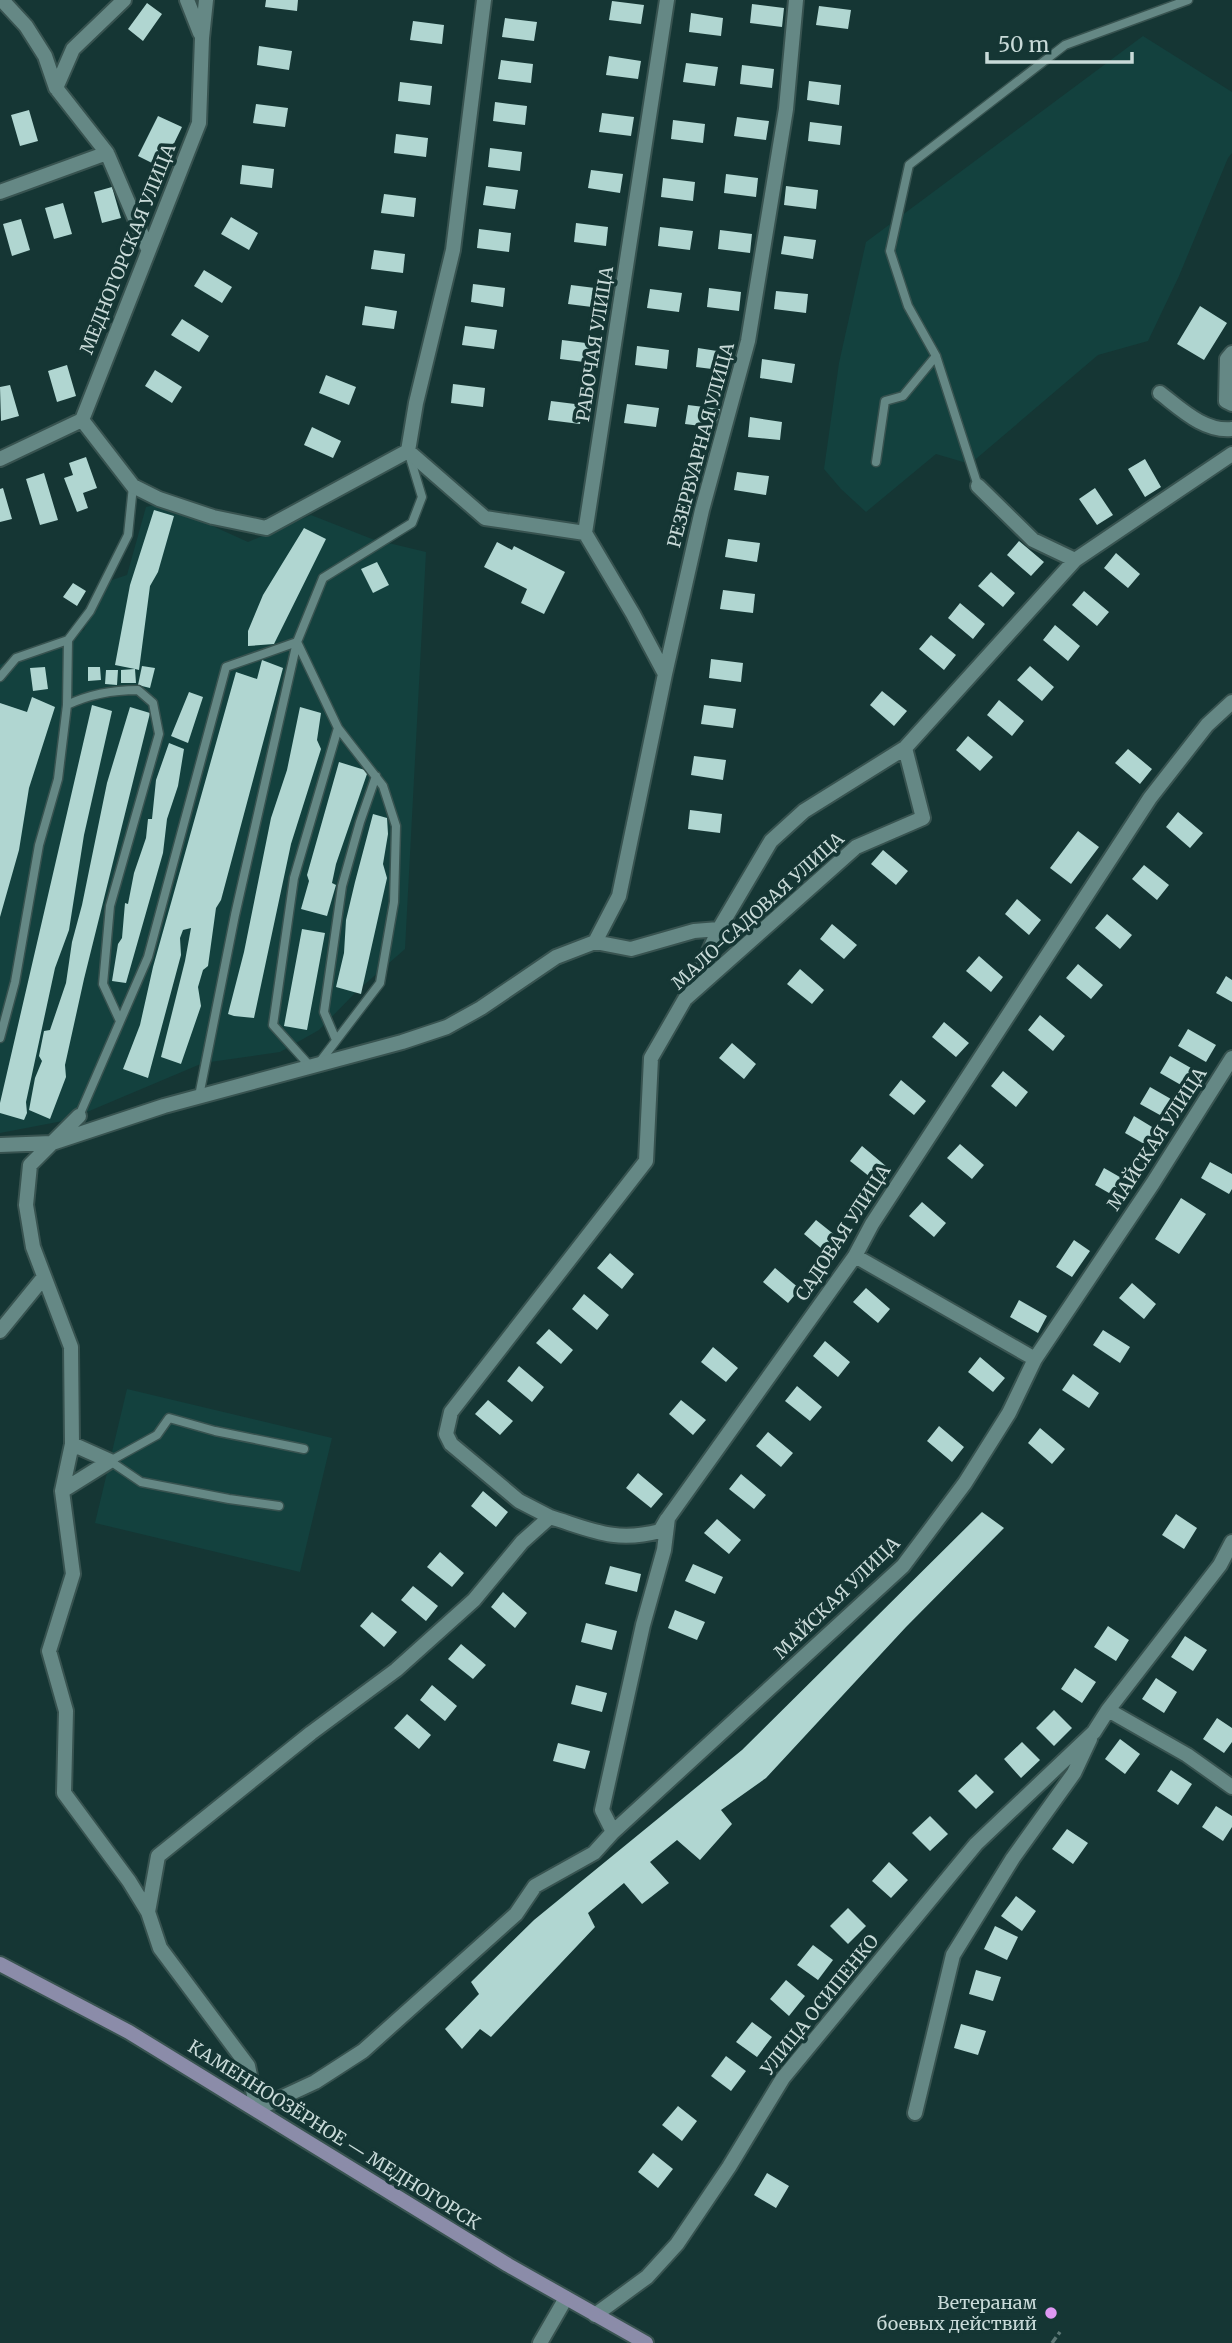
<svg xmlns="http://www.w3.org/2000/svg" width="1232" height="2343" font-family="Merriweather,serif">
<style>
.built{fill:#13413e}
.building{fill:#b0d6d1}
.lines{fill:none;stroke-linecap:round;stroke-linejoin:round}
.service-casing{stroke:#385350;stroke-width:11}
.minor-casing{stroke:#385350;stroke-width:18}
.secondary-casing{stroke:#385350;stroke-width:18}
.path{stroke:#5c7775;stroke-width:3.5;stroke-dasharray:7 3.5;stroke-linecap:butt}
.service{stroke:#658885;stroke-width:8}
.minor{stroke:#658885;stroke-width:14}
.secondary{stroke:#8b8ca9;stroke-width:14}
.poi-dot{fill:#de98f3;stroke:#153634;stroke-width:2.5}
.labels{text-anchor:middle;stroke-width:7;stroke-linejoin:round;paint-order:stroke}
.street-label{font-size:18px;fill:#c8dad8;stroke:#153634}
.poi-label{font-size:18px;fill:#c8dad8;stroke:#153634;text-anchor:end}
</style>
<rect width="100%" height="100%" fill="#153634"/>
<path class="built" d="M1143 36 1232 92V153L1228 158 1179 276 1148 341 1098 355 970 464 936 454 866 512 841 489 824 469 839 363 866 242Z
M162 503 248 542 311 515 372 539 426 552 405 949 356 992 319 1030 280 1052 203 1063 68 1120 0 1133V665L33 647 84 630 103 583 127 575 146 507Z
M127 1389 332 1438 300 1572 95 1523Z"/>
<path class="building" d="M266 0H298L297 11 265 7Z
M612 1 644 5 641 24 609 20Z
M147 3 162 14 143 41 128 29Z
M752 4 784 8 782 27 750 23Z
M819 6 851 10 848 29 816 25Z
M691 13 723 18 721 36 689 32Z
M505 18 537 22 534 41 502 37Z
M413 21 444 25 442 44 410 40Z
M259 46 292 51 289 70 257 65Z
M609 56 641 61 638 79 606 75Z
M501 60 533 64 531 83 498 79Z
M686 63 718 67 715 86 683 82Z
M742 65 774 69 772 88 740 84Z
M809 81 841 85 839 105 807 100Z
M400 82 432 86 430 105 398 101Z
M495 102 527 106 525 125 493 121Z
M256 104 288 108 285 127 253 123Z
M29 110 38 141 20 146 11 115Z
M602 113 634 117 631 136 599 132Z
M158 116 182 127 162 168 138 156Z
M737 117 769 121 766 140 734 136Z
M673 120 705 124 703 143 671 139Z
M810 122 842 126 840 145 808 141Z
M396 134 428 138 426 157 394 153Z
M490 148 522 152 520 171 488 167Z
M242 165 274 169 272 188 240 184Z
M591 170 623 174 620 193 588 188Z
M726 174 758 178 756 197 724 193Z
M663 178 695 182 693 201 661 197Z
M486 186 518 190 515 209 483 205Z
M786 186 818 190 816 209 784 205Z
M112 187 121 218 102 223 94 192Z
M384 194 416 198 414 217 381 213Z
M63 203 72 234 54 239 45 208Z
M231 217 258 233 249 250 221 234Z
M21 219 30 250 12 256 3 224Z
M576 223 608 227 606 246 574 242Z
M660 227 693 231 690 250 658 246Z
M479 229 511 233 509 252 477 248Z
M720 230 752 234 750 253 718 249Z
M784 236 816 240 813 259 781 254Z
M374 250 405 254 403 273 371 269Z
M204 270 232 287 222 303 194 286Z
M473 284 505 288 503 307 471 302Z
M571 285 603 289 600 308 568 304Z
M709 288 741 292 739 311 707 307Z
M650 289 682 293 679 312 647 308Z
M776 291 808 294 806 313 774 309Z
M365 306 397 311 394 329 362 325Z
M1200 306 1227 323 1204 360 1177 344Z
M182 319 209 336 199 352 171 335Z
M465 326 497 330 494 349 462 345Z
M562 340 594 344 592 363 560 359Z
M637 346 669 350 667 369 635 365Z
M698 348 730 353 728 371 696 367Z
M762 359 795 364 792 383 760 378Z
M67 365 76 396 57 402 48 371Z
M155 370 182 387 172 403 145 386Z
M326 375 356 387 349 405 319 393Z
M453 384 485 388 483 407 451 403Z
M10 385 19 416 1 421 0 387Z
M551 401 583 405 580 424 548 420Z
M627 404 659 408 656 427 624 423Z
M688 405 720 409 717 428 685 424Z
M750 417 782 422 780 440 748 437Z
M312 427 341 441 333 458 304 445Z
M86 457 97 488 83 493 88 508 77 512 64 478 73 475 69 463Z
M1145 459 1161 487 1145 497 1128 469Z
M737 472 769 476 766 495 734 490Z
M44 473 58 520 40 525 26 479Z
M3 488 12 519 0 522V489Z
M1095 488 1113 515 1097 525 1079 499Z
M154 510 174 516 158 572 150 586 139 670 135 669 115 665 130 585Z
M304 528 326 539 274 644 248 646V631L263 595Z
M728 539 760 543 757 562 725 557Z
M1019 541 1044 562 1031 576 1007 555Z
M497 542 512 550 514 546 565 572 544 614 521 603 527 589 484 567Z
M1116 553 1140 574 1128 588 1104 568Z
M377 562 389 585 373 593 361 569Z
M991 572 1015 593 1003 607 978 586Z
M73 583 86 591 77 606 63 597Z
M723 590 755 594 753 613 720 609Z
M1084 591 1109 612 1097 626 1072 605Z
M960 603 985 624 973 639 948 618Z
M1055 625 1080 646 1068 661 1043 640Z
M931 635 956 655 944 670 919 649Z
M711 659 743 663 741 682 709 678Z
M262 660 283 668 221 900 216 908 208 966 203 970 198 987 201 1006 181 1064 161 1057 185 961 191 928 183 930 180 938 181 955 148 1078 123 1069 140 1025 153 967 236 672 257 679Z
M142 666 155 668 150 688 138 685Z
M1030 666 1054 687 1042 701 1017 680Z
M45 667 48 689 33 691 30 668Z
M88 667H100L101 680 88 681Z
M135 669 136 683H121V670Z
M106 670H118L117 685 105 684Z
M882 691 907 711 894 726 870 705Z
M189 692 203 697 188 743 171 736Z
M32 697 55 707 29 788 19 850 0 917V703L27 712Z
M999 700 1024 721 1012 736 987 715Z
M92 705 112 711 84 835 69 930 55 968 26 1102 27 1113 24 1120 0 1113V1103Z
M704 705 736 709 733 728 701 724Z
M130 707 150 713 84 979 65 1065 66 1077 50 1119 29 1110 35 1078 42 1061 39 1056 44 1031 50 1030 66 983 72 942 82 905 107 783Z
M300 707 321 713 317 740 321 749 291 844 254 1018 234 1016 228 1014 244 952 271 818 287 770Z
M968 736 993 757 980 771 956 750Z
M169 743 184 749 178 786 167 819 163 853 126 983 112 981 118 944 122 938 125 903 128 904 134 873 146 838 148 819H152L156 780Z
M1128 749 1152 769 1140 784 1115 763Z
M694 756 726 760 723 780 691 775Z
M339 762 368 771 336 864 332 883 336 885 327 916 301 909 309 881 307 875Z
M690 810 722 814 720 833 688 829Z
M1178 812 1203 833 1190 848 1166 827Z
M373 814 387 818 388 834 383 864 387 878 361 994 336 987 344 953 346 920 355 882Z
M1078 831 1099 847 1071 884 1050 868Z
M883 850 908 871 896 885 871 864Z
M1144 865 1169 885 1157 900 1132 879Z
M1017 899 1041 920 1029 935 1005 914Z
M1107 914 1132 935 1120 949 1095 928Z
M832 924 857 945 844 959 820 939Z
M302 929 325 933 307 1030 284 1026Z
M979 956 1003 977 991 992 966 971Z
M1078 964 1103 985 1091 999 1066 978Z
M800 969 824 990 812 1004 787 984Z
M1226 976 1232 980V1002L1216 993Z
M1040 1015 1065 1036 1053 1051 1028 1030Z
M944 1022 969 1043 956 1057 932 1037Z
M1188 1029 1216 1045 1206 1062 1178 1046Z
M732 1043 756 1064 744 1079 719 1058Z
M1170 1056 1198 1072 1188 1089 1160 1073Z
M1003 1071 1028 1092 1016 1107 991 1086Z
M901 1080 926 1101 914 1115 889 1095Z
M1150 1087 1178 1103 1169 1120 1140 1104Z
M1134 1116 1162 1133 1153 1149 1125 1133Z
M960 1144 984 1165 972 1179 947 1158Z
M862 1146 887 1167 875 1181 850 1161Z
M1210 1162 1232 1174V1189L1229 1194 1201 1178Z
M1104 1168 1132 1184 1123 1201 1095 1185Z
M1181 1198 1206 1214 1179 1254 1155 1239Z
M922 1202 946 1223 934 1237 909 1216Z
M816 1220 841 1240 829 1255 804 1234Z
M1074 1240 1090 1251 1072 1277 1056 1267Z
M610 1253 634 1274 622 1289 597 1268Z
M775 1268 800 1289 788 1303 763 1282Z
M1132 1283 1156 1304 1144 1319 1119 1298Z
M866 1288 890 1309 878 1323 853 1302Z
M584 1294 609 1315 597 1330 572 1309Z
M1019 1300 1047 1316 1038 1333 1010 1317Z
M549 1329 573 1350 561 1364 536 1343Z
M1103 1330 1130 1347 1120 1363 1093 1345Z
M825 1341 850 1362 838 1377 813 1356Z
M713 1347 738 1368 726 1382 701 1362Z
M980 1357 1005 1378 993 1392 968 1372Z
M519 1366 544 1387 532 1402 507 1381Z
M1073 1374 1099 1393 1089 1408 1062 1390Z
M797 1386 822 1407 810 1421 785 1401Z
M488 1400 513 1421 500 1435 475 1414Z
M681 1400 706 1420 693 1435 669 1414Z
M939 1426 964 1447 952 1462 927 1441Z
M1040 1428 1065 1449 1052 1464 1028 1443Z
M768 1432 793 1453 781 1467 756 1446Z
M638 1473 663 1494 651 1508 626 1488Z
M741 1474 766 1495 754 1509 729 1489Z
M483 1491 508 1512 496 1527 471 1506Z
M982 1512 1004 1528 906 1627 766 1778 721 1810 732 1824 700 1860 677 1840 650 1862 669 1883 642 1904 624 1883 588 1913 595 1927 491 2037 480 2029 462 2049 445 2029 479 1994 471 1982 534 1920 742 1750Z
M1176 1514 1197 1528 1184 1549 1162 1535Z
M717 1519 741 1540 729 1554 704 1533Z
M440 1552 464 1573 452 1587 427 1567Z
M693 1564 723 1577 715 1594 685 1581Z
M610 1566 641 1574 637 1592 605 1584Z
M413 1586 438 1606 426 1621 401 1600Z
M503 1592 527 1613 515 1628 491 1607Z
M675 1610 705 1622 697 1640 668 1628Z
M372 1612 397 1632 384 1647 360 1626Z
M586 1623 617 1631 612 1650 581 1642Z
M1108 1626 1129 1640 1116 1661 1094 1647Z
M1185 1636 1207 1650 1193 1671 1171 1657Z
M461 1644 486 1665 473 1679 448 1659Z
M1075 1668 1096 1682 1082 1703 1061 1689Z
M1156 1678 1177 1692 1164 1713 1142 1699Z
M432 1685 457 1706 445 1721 420 1700Z
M576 1685 607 1693 602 1712 571 1704Z
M1054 1710 1072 1728 1054 1746 1036 1728Z
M407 1714 431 1735 419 1749 394 1728Z
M1217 1718 1232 1728V1742L1224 1753 1203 1739Z
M1120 1739 1140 1754 1125 1774 1105 1759Z
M1022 1742 1040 1760 1021 1778 1004 1759Z
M558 1743 590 1751 585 1769 553 1761Z
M1171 1770 1192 1784 1178 1805 1157 1791Z
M976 1774 994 1792 976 1809 958 1791Z
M1216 1806 1232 1816V1827L1223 1841 1202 1827Z
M930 1816 948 1834 930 1851 912 1833Z
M1067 1829 1088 1843 1073 1864 1052 1849Z
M889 1862 908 1880 891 1898 872 1881Z
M1016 1896 1036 1911 1022 1931 1001 1916Z
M848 1908 866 1926 848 1944 830 1926Z
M995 1926 1018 1937 1007 1960 984 1949Z
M813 1945 833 1960 818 1980 797 1965Z
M976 1970 1001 1977 993 2001 969 1994Z
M786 1980 805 1996 789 2016 770 1999Z
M752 2022 772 2037 757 2057 736 2042Z
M961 2024 986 2031 978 2055 954 2048Z
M726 2056 746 2071 731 2091 711 2076Z
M678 2106 697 2121 682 2141 662 2125Z
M653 2153 673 2169 658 2188 638 2172Z
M767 2173 789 2186 776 2208 754 2195Z"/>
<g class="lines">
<defs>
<path id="service" d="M876 462 885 401 903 396 936 356
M978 486 936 356 908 306 890 251 909 165 1065 45 1188 0
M0 677 16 658 68 640
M120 1021 103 984 110 906 159 734 153 703 138 690C113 690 90 694 67 705L68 640 90 611 128 535 133 486
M0 1038 15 982 39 845 58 779 67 705
M336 1040 324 1012 342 886 360 822 376 776
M309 1065 273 1025 294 878 338 728
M199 1096 235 915 297 642 338 728 383 786 396 826 394 902 380 983 319 1063
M79 1116 148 957 226 667 297 642 323 578 412 523 422 497 409 454
M279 1506 229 1499 141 1482 110 1461 157 1435 169 1418 215 1431 304 1449"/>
<path id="minor" d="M2 0 26 26 45 56 56 88 107 153
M187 0 200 33
M56 88 73 49 124 0
M0 192 107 153 148 249
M1232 353 1227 359 1226 401 1232 404
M1160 393C1181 409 1204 432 1232 429
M82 420 133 486 159 499 213 517 266 528 408 451
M408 451 416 403 453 250 484 0
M408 451 485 518 585 533
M1232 454 1075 560 905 748 923 818 856 847 685 999 651 1058 646 1161 451 1412 446 1434 451 1444 519 1501 550 1517 522 1542 474 1600 396 1670 311 1733 158 1856 148 1912 160 1948 248 2066 257 2109 315 2082 363 2051 516 1914 535 1886 594 1853 613 1832 903 1566 965 1483 1009 1413 1035 1359 1153 1183 1232 1058
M0 459 82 420 199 123 202 38 206 0
M978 486 1033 540 1075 560
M665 674 633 614 585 533 667 0
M595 942 619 896 665 674 702 510 748 341 786 109 796 0
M692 989 719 929 771 841 804 811 905 748
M0 1145 52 1143 79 1116
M855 1256 1035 1359
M0 1331 44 1277
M62 1491 110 1461 72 1444
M550 1517C592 1530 615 1543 660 1531L667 1519
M1108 1710 1187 1755 1232 1787
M613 1832 602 1810 643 1625 664 1550 668 1518 855 1256 872 1224 1150 798 1207 725 1232 702
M148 1912 129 1881 64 1793 66 1711 49 1651 73 1574 62 1491 72 1444 71 1347 33 1247 26 1205 30 1165 52 1143 164 1106 402 1042 447 1027 481 1008 556 957 595 942 631 949 694 931 719 929
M915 2113 953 1955 1013 1858 1074 1773 1090 1739
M595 2315 647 2277 677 2244 729 2167 783 2078 976 1844 1094 1732 1108 1710 1220 1565 1232 1542
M540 2343 566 2298"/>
<path id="secondary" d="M0 1964 129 2032 508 2265 646 2343"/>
</defs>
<use href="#service" class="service-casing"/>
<use href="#minor" class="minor-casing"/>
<use href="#secondary" class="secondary-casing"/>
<path class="path" d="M1052 2343 1060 2332"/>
<use href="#service" class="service"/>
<use href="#minor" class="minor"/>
<use href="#secondary" class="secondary"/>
</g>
<circle class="poi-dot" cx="1051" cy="2313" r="7"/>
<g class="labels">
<g class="street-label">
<text transform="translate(128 249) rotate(-68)" y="6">МЕДНОГОРСКАЯ УЛИЦА</text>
<text transform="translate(595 344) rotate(-81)" y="6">РАБОЧАЯ УЛИЦА</text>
<text transform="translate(701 445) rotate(-75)" y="6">РЕЗЕРВУАРНАЯ УЛИЦА</text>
<text transform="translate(758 911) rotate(-42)" y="6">МАЛО-САДОВАЯ УЛИЦА</text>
<text transform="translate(1157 1139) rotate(-57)" y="6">МАЙСКАЯ УЛИЦА</text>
<text transform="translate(843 1233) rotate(-57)" y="6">САДОВАЯ УЛИЦА</text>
<text transform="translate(837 1598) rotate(-44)" y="6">МАЙСКАЯ УЛИЦА</text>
<text transform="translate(820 2005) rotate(-51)" y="6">УЛИЦА ОСИПЕНКО</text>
<text transform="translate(334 2135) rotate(32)" y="6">КАМЕННООЗЁРНОЕ — МЕДНОГОРСК</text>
</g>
<g class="poi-label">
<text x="1037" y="2309">Ветеранам<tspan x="1037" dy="21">боевых действий</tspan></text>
</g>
</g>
<path d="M987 52v10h145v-10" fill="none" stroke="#c8dad8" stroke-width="3.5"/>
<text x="998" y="52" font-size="21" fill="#c8dad8" stroke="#153634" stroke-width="5" paint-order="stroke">50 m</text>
</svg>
